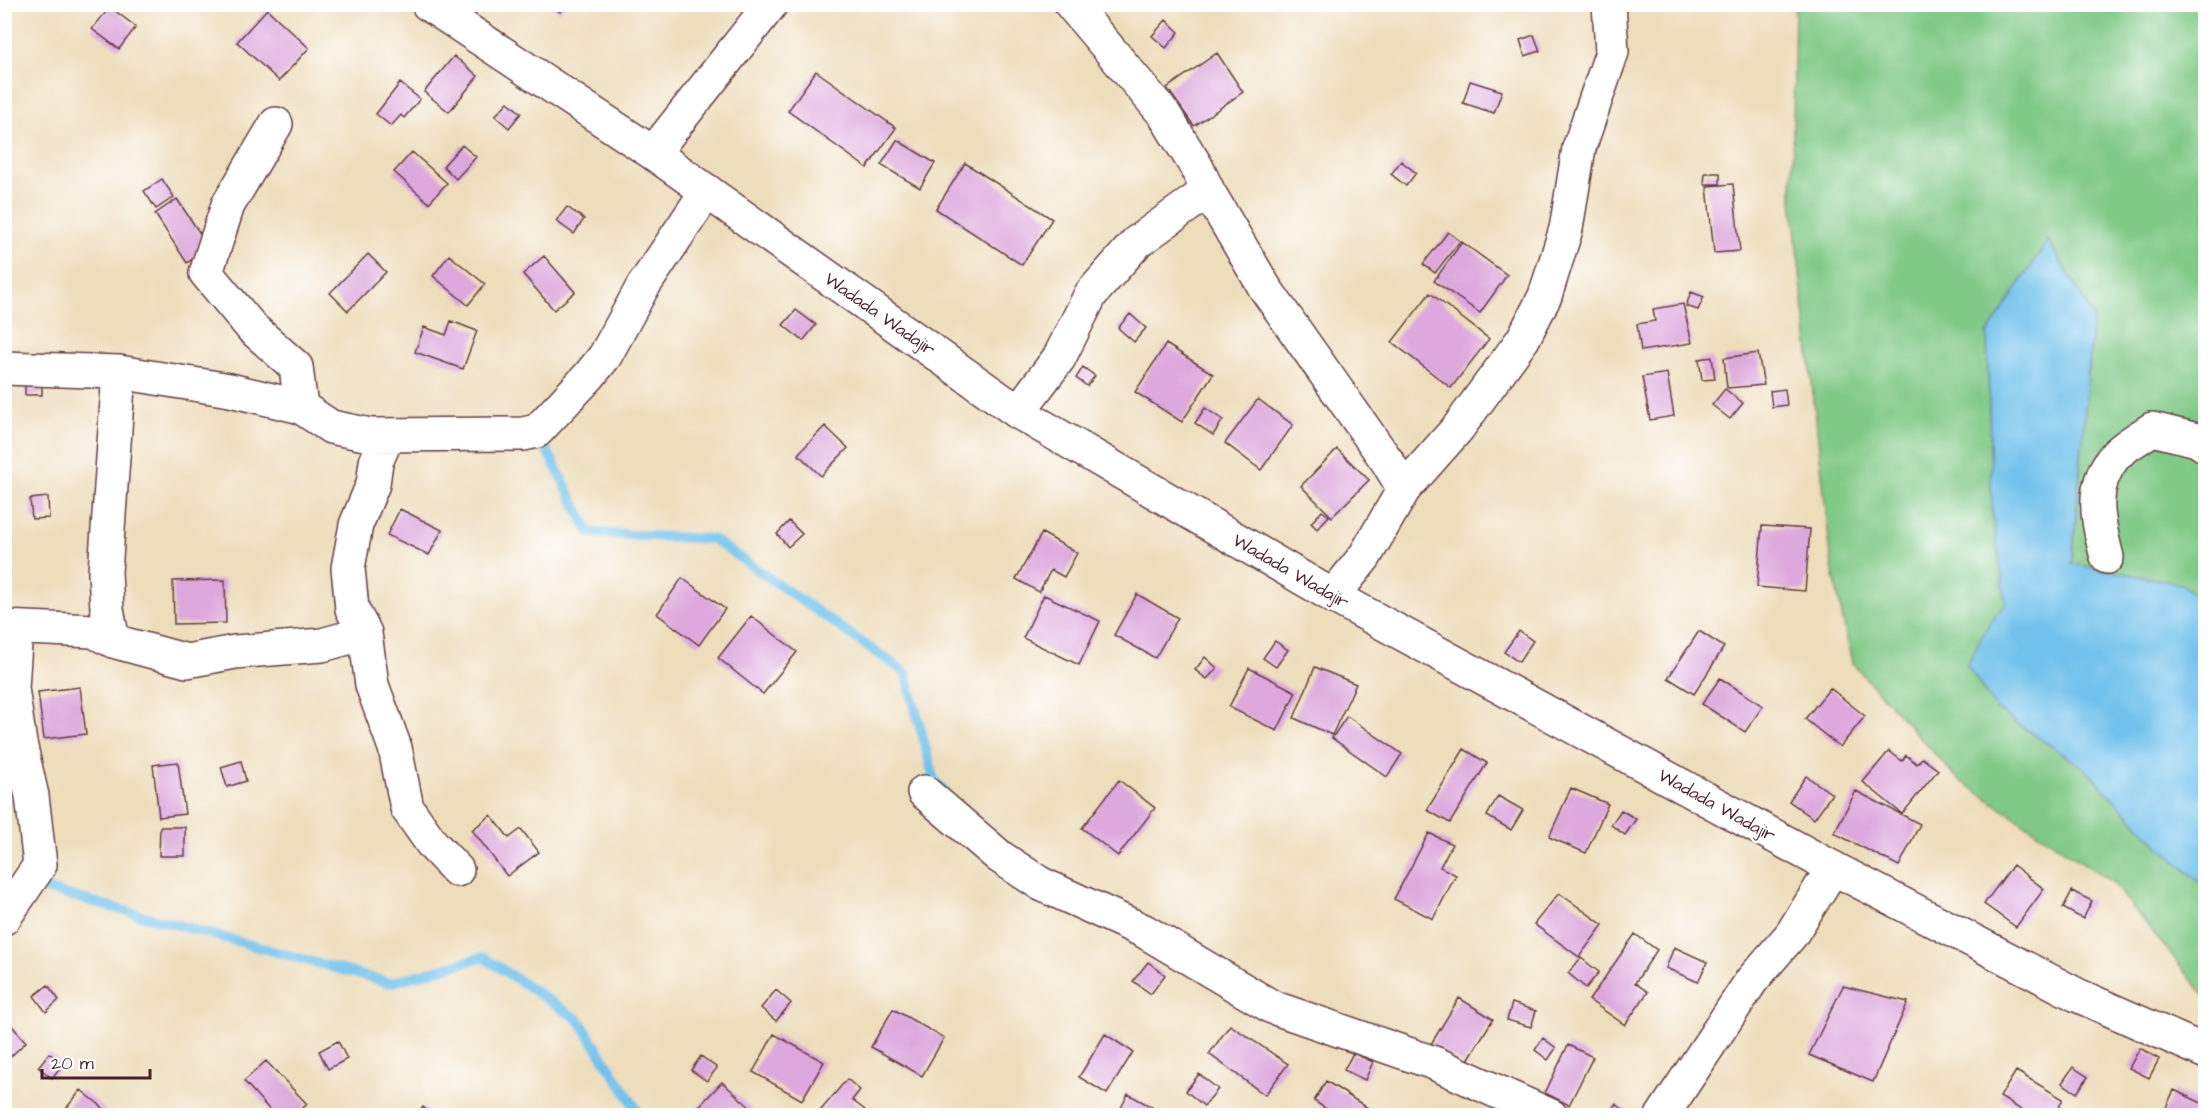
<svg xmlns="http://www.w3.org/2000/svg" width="2210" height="1120" font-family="'Architects Daughter',sans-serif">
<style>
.green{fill:#80c986;stroke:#657458;stroke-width:1.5}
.water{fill:#6fc1eb;stroke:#5c708b;stroke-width:1.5}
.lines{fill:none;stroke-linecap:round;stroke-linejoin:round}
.stream{stroke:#6fc1eb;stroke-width:10}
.building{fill:#dda8dd}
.minor-casing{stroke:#633c41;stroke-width:36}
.tertiary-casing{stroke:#633c41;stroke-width:36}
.minor{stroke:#fff;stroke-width:33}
.tertiary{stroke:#fff;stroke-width:33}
.labels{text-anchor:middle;stroke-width:5;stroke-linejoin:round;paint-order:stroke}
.street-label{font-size:18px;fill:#4a1f2b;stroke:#fff}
</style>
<rect width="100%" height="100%" fill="#fff"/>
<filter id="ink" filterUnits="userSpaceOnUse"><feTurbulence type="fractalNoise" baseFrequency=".0167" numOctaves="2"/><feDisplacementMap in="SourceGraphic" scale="12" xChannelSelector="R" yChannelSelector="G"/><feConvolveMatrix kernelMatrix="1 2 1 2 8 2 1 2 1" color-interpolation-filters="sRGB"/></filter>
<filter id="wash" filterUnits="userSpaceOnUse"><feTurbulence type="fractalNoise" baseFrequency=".008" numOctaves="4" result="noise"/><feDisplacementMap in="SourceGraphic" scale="24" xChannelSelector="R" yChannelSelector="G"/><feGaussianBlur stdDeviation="1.35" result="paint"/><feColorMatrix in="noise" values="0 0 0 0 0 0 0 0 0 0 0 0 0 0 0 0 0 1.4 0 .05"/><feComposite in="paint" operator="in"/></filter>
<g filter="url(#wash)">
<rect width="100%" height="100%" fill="#edb"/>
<path class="green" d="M1795 5H2205V604L2182 584 2072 564 2093 316 2049 241 1987 334 1992 511 2006 604 1990 622 1996 709 2084 768 2159 846 2205 887V996L2113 883 1957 778 1852 663 1832 566 1792 200Z"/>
<path class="water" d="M2048 240 2093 316 2072 564 2182 584 2205 604V887L2159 846 2084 768 1996 709 1967 665 1990 622 2006 603 1992 511 1987 334Z"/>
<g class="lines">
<path class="stream" d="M538 433 590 533 713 539 906 673 934 780 943 789
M4 888 27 884 390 983 483 957 579 1020 641 1116"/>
</g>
<g id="blocks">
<path class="building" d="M549 4H565L560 12Z
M110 7 136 27 119 49 92 29Z
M267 9 309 48 279 81 237 42Z
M1166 20 1179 32 1166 48 1152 36Z
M1534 35 1540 51 1525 56 1520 40Z
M1217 53 1243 92 1194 126 1167 88Z
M454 56 478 76 449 112 424 92Z
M816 71 896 128 867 168 788 111Z
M1470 81 1502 91 1494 113 1463 103Z
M400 83 420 99 404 118 401 115 391 126 376 114Z
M508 102 521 113 509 128 495 116Z
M897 140 935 163 920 188 881 165Z
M462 145 476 157 456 179 443 166Z
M412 152 447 183 429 203 394 172Z
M1401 161 1416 173 1406 186 1391 174Z
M965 163 1052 219 1022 265 936 209Z
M1705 173H1720V184H1704Z
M162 179 174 197 156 209 144 191Z
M1733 184 1740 251 1714 253 1707 186Z
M177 199 209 247 187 263 155 214Z
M567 207 584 219 574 234 556 221Z
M1448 232 1460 241 1435 273 1423 264Z
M1462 242 1507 275 1480 313 1434 281Z
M368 254 386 272 348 311 330 293Z
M449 255 485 284 468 305 433 276Z
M544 256 575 292 554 310 523 274Z
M1691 292 1704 297 1698 310 1686 306Z
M1430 293 1489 339 1451 388 1392 342Z
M1683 304 1692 343 1641 351 1637 324 1655 321 1653 309Z
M796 310 816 325 803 341 783 325Z
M1130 314 1146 328 1134 342 1118 328Z
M451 321 477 331 463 369 415 352 424 327 446 335Z
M1166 344 1213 374 1182 422 1135 392Z
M1758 353 1764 385 1727 388 1724 358Z
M1712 357 1715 379 1702 380 1699 359Z
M1083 367 1095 376 1087 386 1076 378Z
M1667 373 1674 416 1650 420 1642 377Z
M25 376H42V395H25Z
M1725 389 1743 403 1730 419 1712 405Z
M1785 389 1787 405 1772 407 1770 391Z
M1258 399 1293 425 1261 470 1225 443Z
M1205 408 1223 420 1213 435 1195 423Z
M825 426 848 448 821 476 798 454Z
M1337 449 1369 480 1332 517 1301 486Z
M48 497 49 518 32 519 30 499Z
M4 502H9L6 522H4Z
M400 509 442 530 429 555 387 535Z
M1322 511 1329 516 1317 529 1311 523Z
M789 521 802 534 788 547 777 534Z
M1762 526 1810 529 1805 591 1757 587Z
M1042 533 1077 553 1064 577 1051 570 1039 592 1016 579Z
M682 578 725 609 699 645 657 614Z
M225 580 226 623 174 624 173 581Z
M1137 594 1178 618 1155 658 1114 635Z
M1044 595 1100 621 1079 665 1023 638Z
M751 616 797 652 763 694 718 658Z
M1519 631 1533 641 1519 662 1504 652Z
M1699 631 1724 647 1694 694 1668 678Z
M1275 641 1288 650 1276 667 1263 658Z
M1205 657 1217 668 1207 679 1195 670Z
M1315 667 1356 684 1332 735 1294 718Z
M1249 668 1296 692 1277 731 1229 707Z
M1720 678 1763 706 1745 732 1702 704Z
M80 687 86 734 44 739 38 692Z
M1830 688 1865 716 1840 747 1805 719Z
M1347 716 1402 754 1387 777 1332 738Z
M1464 749 1487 763 1450 823 1427 810Z
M1889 751 1902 761 1906 755 1917 764 1922 758 1938 770 1902 814 1863 782Z
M241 761 246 781 227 787 221 767Z
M178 762 185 814 159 817 153 765Z
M13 769 18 788 4 792V771Z
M1806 776 1832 794 1814 819 1789 801Z
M1119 780 1155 808 1118 856 1082 828Z
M1571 788 1608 804 1586 853 1549 837Z
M1856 791 1920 824 1899 866 1834 833Z
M1498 796 1523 810 1511 830 1487 816Z
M1621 810 1636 819 1625 835 1611 825Z
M491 815 509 838 521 829 539 852 507 876 472 830Z
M160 827H185V856H159Z
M1429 833 1452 844 1440 867 1456 875 1433 919 1394 899Z
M2013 865 2044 889 2016 927 1984 904Z
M2072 891 2092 901 2083 919 2063 908Z
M1559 893 1603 925 1579 957 1534 924Z
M1635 934 1657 950 1635 983 1648 992 1625 1025 1589 1000Z
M1674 947 1707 962 1698 982 1666 968Z
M1581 958 1599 972 1586 988 1568 973Z
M1148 962 1165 975 1151 994 1133 981Z
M48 985 59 1000 46 1012 34 996Z
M1843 986 1908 1002 1873 1082 1809 1055Z
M776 990 791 1003 776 1021 761 1008Z
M1459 998 1493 1019 1465 1065 1431 1044Z
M1512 1003 1536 1011 1531 1027 1507 1020Z
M893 1009 944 1038 922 1076 871 1047Z
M5 1018 26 1042 6 1061 5 1060Z
M1230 1025 1288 1064 1265 1095 1209 1054Z
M774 1034 824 1062 802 1100 753 1072Z
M1105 1034 1133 1052 1107 1094 1079 1077Z
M1543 1038 1556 1048 1548 1060 1535 1050Z
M338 1041 347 1059 328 1069 319 1051Z
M1568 1045 1593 1057 1569 1105 1545 1093Z
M2140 1048 2159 1059 2149 1078 2129 1068Z
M49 1053 63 1064 52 1078 38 1067Z
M1353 1053 1373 1062 1365 1080 1344 1070Z
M701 1056 717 1068 707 1081 691 1070Z
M266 1061 307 1104 295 1116H275L244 1081Z
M2073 1067 2088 1077 2077 1093 2062 1083Z
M2016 1071 2063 1099 2054 1116H2031L2000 1097Z
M1199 1074 1218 1089 1204 1106 1186 1091Z
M847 1079 860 1090 852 1100 865 1110 860 1116H816Z
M1326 1081 1374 1112 1372 1116H1337L1314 1101Z
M722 1082 753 1110 749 1116H690Z
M81 1090 101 1106 111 1116H60Z
M2174 1090 2206 1105V1116H2162Z
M1128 1094 1152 1107 1148 1116H1117Z
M1616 1104 1628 1113 1627 1116H1607Z
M423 1107 433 1116H416Z"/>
</g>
</g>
<g filter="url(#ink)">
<use href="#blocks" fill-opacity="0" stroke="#633c41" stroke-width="1.5"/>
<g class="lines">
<defs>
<path id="minor" d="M1071 4 1164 114 1196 166 1208 191 1265 288 1387 461 1404 489
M276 124 228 205 206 273 252 328 296 367 301 407
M653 153 771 4
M4 368 119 372 230 390 301 407 331 427 370 435 523 434 537 431 589 376 605 356 642 288 707 191
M1018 412 1059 358 1091 294 1137 242 1208 191
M388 435 376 462 373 484 356 525 348 568 352 609 365 633 372 685 395 748 407 808 433 845 457 870
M2107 557C2098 522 2089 488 2114 457 2123 446 2141 437 2152 429L2197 440 2206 446
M1333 596 1365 556 1404 489 1458 428 1523 339 1545 296 1566 229 1579 148 1612 52 1609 4
M4 627 93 631 113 641 187 661 235 652 322 645 365 633
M113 641 107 609 105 572 119 372
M924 792 1000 857 1041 884 1144 931 1272 1007 1434 1063 1551 1116
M4 918 40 865 32 796 20 743 12 688 16 628
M1662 1116 1752 980 1791 935 1833 868"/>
<path id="tertiary" d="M428 4 653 153 1018 412 1333 596 1833 868 2077 995 2206 1052"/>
</defs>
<use href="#minor" class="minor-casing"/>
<use href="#tertiary" class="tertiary-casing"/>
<use href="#minor" class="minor"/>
<use href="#tertiary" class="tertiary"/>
</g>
</g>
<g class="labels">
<g class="street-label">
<text transform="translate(880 314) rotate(35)" y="6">Wadada Wadajir</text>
<text transform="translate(1291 571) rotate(30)" y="6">Wadada Wadajir</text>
<text transform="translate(1717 805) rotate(29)" y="6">Wadada Wadajir</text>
</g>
</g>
<rect width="2210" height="1120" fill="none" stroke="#fff" stroke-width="24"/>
<path d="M42 1069v9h108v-9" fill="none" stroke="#4a1f2b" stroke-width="3"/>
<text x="51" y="1069" font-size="18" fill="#4a1f2b" stroke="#ffffff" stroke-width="4.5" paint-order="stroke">20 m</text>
</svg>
